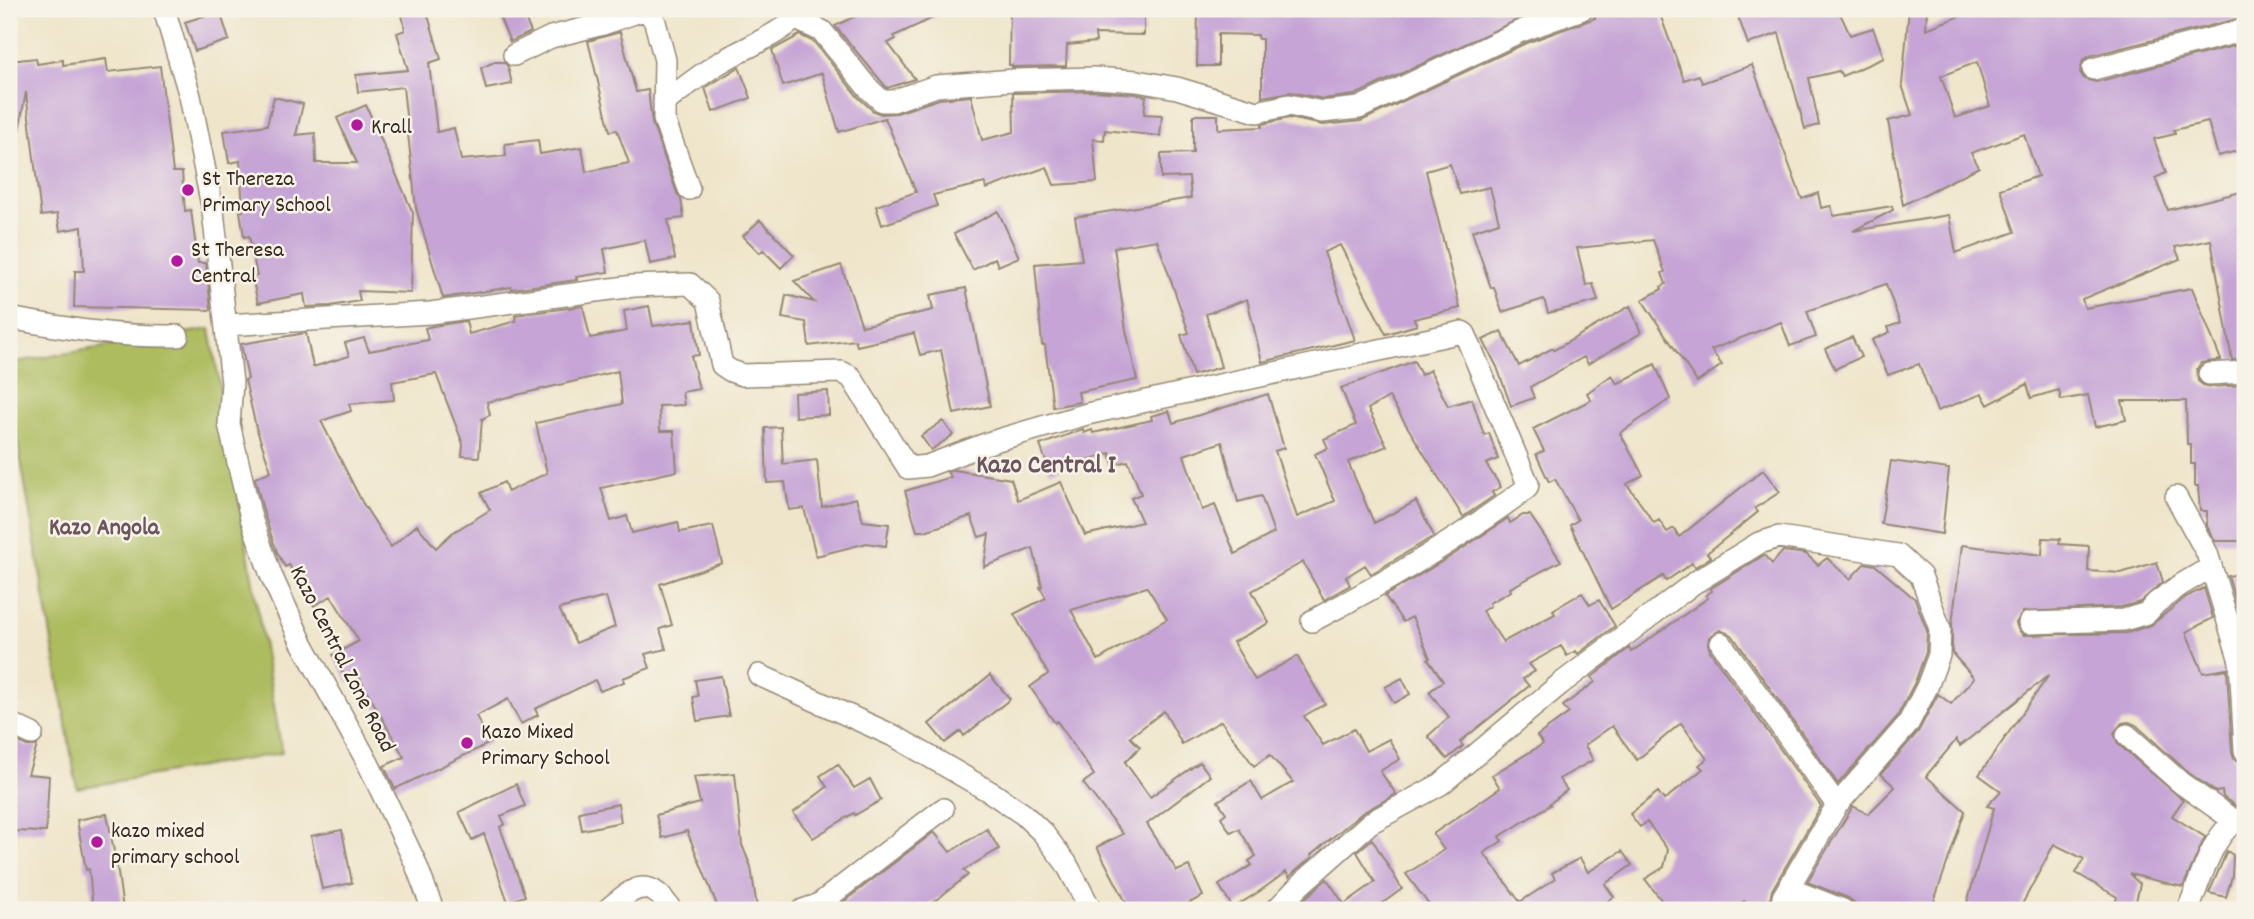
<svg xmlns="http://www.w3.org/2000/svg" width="2254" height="919" font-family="Dekko,sans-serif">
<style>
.green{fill:#adbc5e;stroke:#74733e;stroke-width:2}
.building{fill:#c6a5d6;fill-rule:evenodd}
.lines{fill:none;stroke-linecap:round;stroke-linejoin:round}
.minor-casing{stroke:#958874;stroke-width:24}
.minor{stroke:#fff;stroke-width:21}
.poi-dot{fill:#b5179e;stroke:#f7f3e8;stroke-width:2.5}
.labels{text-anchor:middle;stroke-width:5;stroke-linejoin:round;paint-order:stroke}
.poi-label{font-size:23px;fill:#3b2a1e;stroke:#f7f3e8;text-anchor:start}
.street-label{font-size:23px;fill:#3b2a1e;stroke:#f7f3e8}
.neighbourhood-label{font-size:24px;font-weight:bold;fill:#6c555e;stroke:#f7f3e8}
.quarter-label{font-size:26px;font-weight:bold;fill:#6c555e;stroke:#f7f3e8}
</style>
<rect width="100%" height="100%" fill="#f7f3e8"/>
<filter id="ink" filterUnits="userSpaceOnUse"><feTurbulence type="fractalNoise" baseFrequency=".0143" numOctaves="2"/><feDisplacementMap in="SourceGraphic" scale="14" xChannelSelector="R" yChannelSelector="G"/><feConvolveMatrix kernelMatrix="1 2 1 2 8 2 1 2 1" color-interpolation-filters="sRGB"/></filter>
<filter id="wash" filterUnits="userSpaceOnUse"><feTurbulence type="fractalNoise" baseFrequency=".00686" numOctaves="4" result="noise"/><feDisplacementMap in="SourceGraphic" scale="28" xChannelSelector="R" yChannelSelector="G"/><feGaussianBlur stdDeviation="1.57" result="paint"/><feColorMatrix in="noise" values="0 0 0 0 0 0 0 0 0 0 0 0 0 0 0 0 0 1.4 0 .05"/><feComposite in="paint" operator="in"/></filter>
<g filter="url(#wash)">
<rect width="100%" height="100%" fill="#efe5ca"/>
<path class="green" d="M210 329 282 753 77 788 9 391V363Z"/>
<g id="blocks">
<path class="building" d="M401 9H426L441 59 429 63 437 132 454 128 461 160 506 156 505 144 538 140 540 154 582 147 586 172 629 163 617 130 610 131 588 41 620 32 636 92 648 90 652 123 677 193 681 199 684 218 668 220 675 259 650 264 645 240 604 249 608 272 576 277 577 280 512 289 511 287 443 298 416 208 403 87 358 92 356 75 408 70 397 33 405 30Z
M496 9H521L531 32 510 42Z
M870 9H952L894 36 896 39 888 43 915 79 887 88 835 26Z
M1010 9H1144V35L1095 34 1096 42 1067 45 1066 66 1012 67V65H1009Z
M1198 9 1252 10 1251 14 1285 12V16L1320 14V12L1348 11V9H1527L1528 15 1355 95 1323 99 1291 92 1262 97V39H1258V35L1218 34V66H1197Z
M1595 9H1658L1684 80 1699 75 1702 83 1752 65 1802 199 1818 193 1821 208 1831 206 1834 216 1892 206 1893 210 1853 231 1949 215 1956 253 2015 232 2000 189 2038 176 2024 134 1971 153 1979 167 1903 205 1888 121 1912 115 1902 85 1909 9H1927L1926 29 1979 9H2245V17L2090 56 2083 60 2080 72 2084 79 2096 82 2245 43V149L2218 156 2208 122 2174 130 2175 134 2154 139 2166 173 2155 178 2168 210 2245 191V359L2232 360 2211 240 2175 247 2180 259 2082 299 2085 308 2192 288 2221 360 2201 363 2197 369 2198 381 2203 385 2209 387 2245 385V541H2215L2207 526V511H2200L2198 486H2195V464H2191V444H2187L2186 401H2122L2126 420 2095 427 2088 395 2061 400 2059 390 2031 398 2027 384 1988 405 1982 394 1937 411 1919 364 1888 375 1872 340 1890 332 1888 327 1900 323 1886 284 1807 311 1816 337 1790 346 1781 322 1711 350 1722 365 1697 382 1642 300 1662 289 1661 287 1666 284 1662 273 1665 272 1653 240 1577 248 1586 285 1593 284 1598 301 1548 313 1544 299 1502 312 1494 287 1491 288 1472 231 1499 222 1490 187 1460 194 1450 164 1426 171 1460 308 1414 319 1417 325 1386 334 1340 245 1324 252 1355 340 1262 362 1247 299 1206 314 1221 367 1193 375 1181 335 1189 333 1157 240 1114 247 1126 330 1137 380 1078 392 1080 402 1053 407 1045 345H1042L1035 264 1082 260 1075 217 1191 198 1189 177 1161 178V154L1193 153V115H1218V129L1262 127V124L1289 118 1323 125 1361 121 1526 43 1595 18ZM1977 62 1990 106 1955 118 1941 76Z
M1758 9H1838L1850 35 1873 28 1884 58 1842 76 1839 71 1809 78 1819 125 1805 129 1779 33 1748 44 1738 16Z
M220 11 229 40 195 51 185 22Z
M800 35 814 42 858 97 873 111 881 114 897 113 939 99 971 96 982 140 1014 132 1013 93 1094 91 1135 94 1146 96 1144 114 1162 115 1160 136 1105 130 1104 140 1093 139 1097 182 1054 185 1047 167 986 189 985 183 933 195 937 206 882 225 876 206 916 192 885 118 839 132 822 73 783 86 772 50Z
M36 58 37 64 63 60V65L106 59 108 72 160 66 173 172H182L185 211 191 210 198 263H206L211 310 74 307 75 271H84L82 227 60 231 57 214 41 216 26 92 19 130H9V61Z
M494 62H504L508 67 512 84 486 89 481 68Z
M739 67 751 98 713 112 705 88Z
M274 97 303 104 296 135 315 133 316 163H357L337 118 366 105 413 213 411 293 358 291 360 301 330 306 306 307 304 294 258 303 252 277 257 276 249 236 244 237 240 211H243L240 161 229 163 224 131 267 125Z
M998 211 1019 257 998 266 995 258 973 270 954 234Z
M760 220 794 255 781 268 763 250 760 253 743 236Z
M841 265 862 326 933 310 930 295 966 288 990 406 954 414 941 350 920 355 914 333 857 346 855 340 809 346 806 322 782 318 786 295 814 302 794 281Z
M583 306 590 338 627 331 624 311 649 306 653 326 694 320 699 355 691 356 699 389 682 392 684 405 659 406 660 431H674L677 471 601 488 611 521 627 516 632 533 678 522 680 532 713 526 722 563 660 584 672 625 660 629 666 649 645 654 650 668 623 678 624 682 600 691 595 680 535 709 538 715 521 724 508 699 476 716 490 743 395 789 384 766 404 757 359 677 348 683 333 655 359 641 331 596 314 606 289 565 285 567 277 552 264 514 255 478 271 471 256 427 245 380 248 379 241 344 306 333 313 367 349 356 345 343 364 338 369 351 428 340 425 328 433 326 466 321 469 334 516 321 515 315ZM618 371 622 404 536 423 547 473 508 492 504 482 481 493 490 510 452 533 436 548 417 525 391 547 362 502 321 421 351 411 349 404 394 400 392 382 436 374 463 444 462 456 479 457 482 419 490 415 487 402ZM606 597 615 627 576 643 559 609Z
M1630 306 1641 333 1588 364 1584 357 1530 387 1534 398 1511 406 1497 367 1483 340 1501 331 1519 366 1553 348 1554 350Z
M1852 337 1861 357 1835 369 1825 349Z
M1414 361 1421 375 1430 370 1448 406 1472 399 1484 435 1489 433 1498 459 1486 464 1501 487 1492 492 1494 496 1463 517 1389 397 1368 409 1387 446 1348 462 1374 523 1416 501 1434 536 1371 574 1365 565 1346 577 1350 585 1324 600 1303 562 1252 591 1269 623 1233 642 1255 680 1297 656 1325 704 1304 716 1323 745 1354 729 1366 751 1389 739 1400 759 1380 771 1396 794 1362 813 1311 855 1312 857 1289 877 1286 872 1260 891 1233 908 1219 885 1252 865 1249 861 1256 856 1239 829 1230 832 1221 817 1226 813 1218 801 1251 781 1262 800 1293 782 1270 755 1254 766 1221 721 1182 744 1164 711 1130 737 1140 747 1125 762 1150 797 1200 762 1210 776 1147 824 1177 871 1189 866 1203 896 1175 910H1130L1097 847 1123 834 1083 783 1094 775 1057 721 1055 723 1030 687 1048 674 1014 614 1046 598 1040 587 1042 586 1033 548 984 567 989 534 979 537 971 516 925 531H917L905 491 951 477 947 472 954 470 1011 479 1018 500 1061 482 1085 535 1142 522 1131 498 1141 494 1128 461 1113 465 1110 453 1050 472 1040 445 1083 429 1084 433 1092 430 1093 433 1152 420 1151 416 1169 411 1173 423 1268 394 1284 448 1275 451 1297 517 1335 501 1315 454 1328 448 1324 439 1356 425 1341 388ZM1222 442 1238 502 1261 496 1274 533 1235 554 1215 505 1202 510 1184 455ZM1147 587 1167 619 1098 660 1071 610Z
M1655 364 1670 399 1620 433 1643 475 1627 484 1654 523 1659 520 1667 532 1674 528 1679 537 1763 470 1780 492 1755 508 1758 512 1707 553 1711 557 1695 567 1692 563 1666 581 1663 576 1611 609 1570 525 1578 520 1555 479 1549 482 1536 454 1544 451 1533 429 1591 400 1587 393 1612 375 1617 384Z
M828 391 829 415 795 417 794 393Z
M943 421 953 435 931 450 921 436Z
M781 427 783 464 817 460 822 507 856 498 863 521 889 524 886 546 867 543 816 556 804 508 789 510 785 482 767 483 765 428Z
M1891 461 1949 469 1942 534 1881 524Z
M1523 515H1530L1561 561 1510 588 1511 591 1489 603 1490 606 1482 611 1503 642 1555 614 1553 610 1582 593 1590 605 1599 600 1615 626 1578 654 1576 651 1567 656 1561 646 1529 664 1535 671 1523 679 1529 686 1460 742 1463 746 1447 759 1428 736 1449 717 1429 692 1443 681 1428 659 1430 658 1412 617 1403 622 1385 596 1456 553 1508 518 1510 523Z
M2043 538 2060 539 2059 544 2089 546 2088 571 2121 573 2157 562 2163 582 2140 602 2122 607 2023 612 2016 623 2018 629 2023 635 2127 633 2151 625 2186 597 2204 588 2213 618 2186 632 2203 673 2227 669 2232 752 2234 759 2245 764V802L2236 806 2223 797 2222 791 2216 792 2189 773 2136 725 2129 722 2122 723 2114 733 2118 744 2183 800 2172 816 2205 837 2183 887 2129 874 2140 884 2134 910H2113L2117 897 2076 873 2084 859 2054 844 2019 910H1965L1994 808 1987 806 2001 791 1979 775 2049 675 1960 746 1956 740 1926 776 1965 811 1931 910H1856L1854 902 1848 898 1807 882 1853 806 1868 814 1895 787 1881 774 1918 732 1938 694 1951 704 1974 678 1952 653V624L1962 545 2042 555Z
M1783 551 1806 554 1818 565 1827 558 1850 579 1865 563 1875 565 1915 599 1927 631 1926 652 1915 682 1897 717 1838 784 1732 635 1720 630 1709 637 1708 644 1710 651 1821 806 1772 890 1769 905 1763 910H1753L1744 901 1733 910H1669L1645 879 1664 867 1668 850 1647 822 1640 827 1630 814 1658 792 1664 800 1703 769 1699 765 1707 759 1681 723 1637 760 1612 726 1585 745 1593 760 1559 779 1567 790 1549 804 1550 805 1499 837 1502 841 1484 853 1520 902 1555 879 1552 873 1580 858 1588 872 1622 851 1632 865 1605 884 1614 897 1594 910H1433L1406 874 1444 850 1433 834 1500 788 1492 775 1543 744 1537 736 1569 713 1563 706 1595 682 1592 677 1629 648 1631 652 1708 598 1706 595 1712 591 1710 589 1764 555 1772 564Z
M2245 573V602L2237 606 2228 576Z
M990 675 1010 699 964 736 961 731 945 743 929 724Z
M721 676 729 716 697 721 693 697 698 696 695 680Z
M1402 678 1410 694 1394 703 1385 687Z
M9 737 27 746H37L28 774 49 776 46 832 11 831Z
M838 764 854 788 870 779 881 800 855 815 854 813 813 838 793 813 827 787 820 776Z
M735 773 742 845 751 867 757 908 719 910 687 831 662 838 656 815 700 803 694 777Z
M516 784 525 806 501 816 505 824 500 827 525 896 508 902 484 834 472 840 459 812Z
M618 804 621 822 582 830 579 812Z
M107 814 118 873 123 910H93L89 869 86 870 77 820Z
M987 829 999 849 964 870 968 875 923 910H833L934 832 950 852Z
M342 830 352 883 322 889 311 836Z
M1372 839 1402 889 1373 910H1336L1375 882 1357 852Z
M2227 851 2233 855 2232 876 2226 897 2209 893Z
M1327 879 1344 904 1335 910H1312L1304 899Z"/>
</g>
</g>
<g filter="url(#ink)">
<use href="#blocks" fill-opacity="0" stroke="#958874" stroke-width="2"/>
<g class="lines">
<defs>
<path id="minor" d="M164 9 190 96 213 211 232 383 229 424 251 518 271 575 301 641 368 763 415 862 433 910
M647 9 655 22 665 60 664 119 689 189
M796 19 822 31 867 87 882 101H893L936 86 1014 80 1094 78 1137 81 1177 88 1257 112 1289 105 1322 112 1359 108 1521 31 1582 9
M514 55 551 37 603 24 646 9
M2093 69 2245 30
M664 103C684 88 704 71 726 59 753 44 783 33 804 10
M9 318C69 329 116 337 178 336
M226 325 430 313 634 286 690 284 708 301 722 365 731 371 743 375 841 372 851 377 908 468 927 466 991 442 1087 414 1462 332 1465 334 1528 484 1527 488C1459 539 1387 582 1312 621
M2209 374 2245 372
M2176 497 2207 553 2240 661 2245 751
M2029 623 2124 620 2147 613 2156 603 2179 586 2211 567
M1721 643 1837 805
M759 675 896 737 992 793 1023 814 1043 833 1066 863 1091 910
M9 723 32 734
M2127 735 2181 783 2236 822 2245 815
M1782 905 1783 897 1800 893 1843 910
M607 910C633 888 649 874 671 910
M803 910 818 905 943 809
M1276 910 1299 886 1370 823 1441 784 1559 685 1620 639 1694 583 1759 543 1779 537 1898 555 1921 576 1940 629 1939 655 1927 687 1908 724 1837 805 1783 897
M2188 910C2198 887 2213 832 2236 822"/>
</defs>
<use href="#minor" class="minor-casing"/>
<use href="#minor" class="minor"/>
</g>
</g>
<g class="poi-dot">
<circle cx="357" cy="125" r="7"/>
<circle cx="188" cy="190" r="7"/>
<circle cx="177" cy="261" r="7"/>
<circle cx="467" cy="743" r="7"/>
<circle cx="97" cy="842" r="7"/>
</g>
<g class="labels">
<g class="poi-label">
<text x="371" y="133">Krall</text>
<text x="202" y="185">St Thereza<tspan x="202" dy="26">Primary School</tspan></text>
<text x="191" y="256">St Theresa<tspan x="191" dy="26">Central</tspan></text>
<text x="481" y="738">Kazo Mixed<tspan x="481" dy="26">Primary School</tspan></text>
<text x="111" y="837">kazo mixed<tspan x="111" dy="26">primary school</tspan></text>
</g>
<g class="street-label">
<text transform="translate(344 658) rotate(63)" y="8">Kazo Central Zone Road</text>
</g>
<g class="neighbourhood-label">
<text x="104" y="534">Kazo Angola</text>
</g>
<g class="quarter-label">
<text x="1046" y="472">Kazo Central I</text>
</g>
</g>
<rect width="2254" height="919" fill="none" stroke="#f7f3e8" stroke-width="35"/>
</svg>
